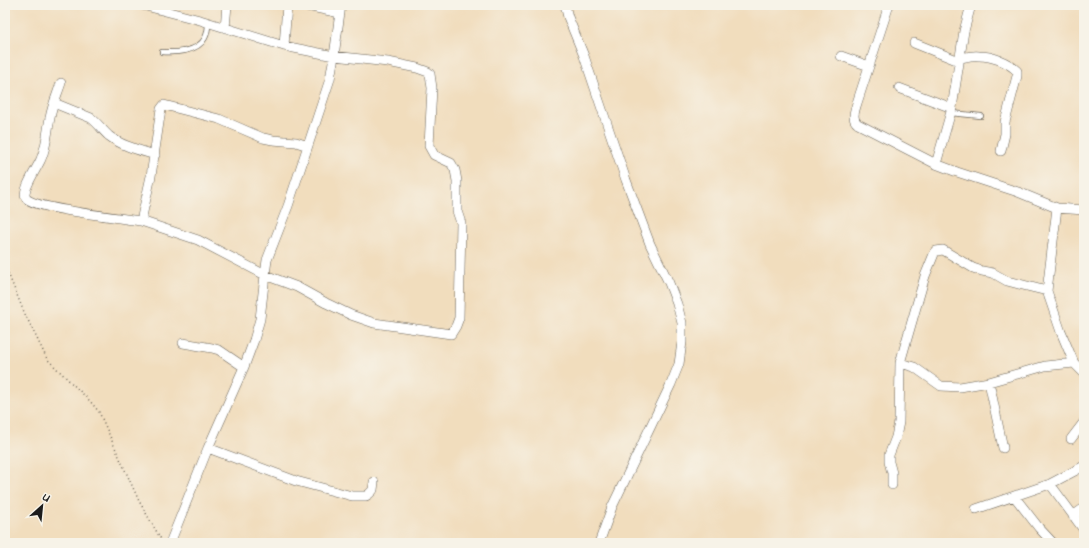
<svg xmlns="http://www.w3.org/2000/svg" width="1089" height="548" font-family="'Architects Daughter',sans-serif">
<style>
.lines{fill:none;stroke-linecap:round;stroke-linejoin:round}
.service-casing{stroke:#676054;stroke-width:6}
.minor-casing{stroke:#676054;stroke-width:10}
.path{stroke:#676054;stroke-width:1.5;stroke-dasharray:1 3;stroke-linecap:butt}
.service{stroke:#fff;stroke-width:4.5}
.minor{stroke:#fff;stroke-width:9}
</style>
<rect width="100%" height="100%" fill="#f7f3e8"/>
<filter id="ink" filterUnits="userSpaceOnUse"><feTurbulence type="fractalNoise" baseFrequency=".025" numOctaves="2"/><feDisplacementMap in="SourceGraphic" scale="8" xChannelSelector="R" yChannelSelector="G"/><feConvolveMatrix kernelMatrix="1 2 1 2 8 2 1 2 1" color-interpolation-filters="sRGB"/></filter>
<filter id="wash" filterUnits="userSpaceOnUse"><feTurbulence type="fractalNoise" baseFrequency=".012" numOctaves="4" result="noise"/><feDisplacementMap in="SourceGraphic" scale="16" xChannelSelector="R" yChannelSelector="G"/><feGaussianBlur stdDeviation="0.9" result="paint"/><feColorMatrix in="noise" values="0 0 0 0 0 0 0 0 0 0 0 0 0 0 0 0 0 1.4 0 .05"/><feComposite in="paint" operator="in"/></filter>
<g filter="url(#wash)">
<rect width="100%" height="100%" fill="#f1ddbd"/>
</g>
<g filter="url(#ink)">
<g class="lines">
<defs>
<path id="service" d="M162 52C175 53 198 52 205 38 207 34 208 28 208 23
M951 113 981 116"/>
<path id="minor" d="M142 5 200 20 284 46 334 56 388 62 417 68 428 72 430 74 432 88 429 146 434 155 451 163 455 170 457 181V211L461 223 459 318 456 326 451 334 374 323 351 315 326 303 297 287 265 275 198 240 141 221 151 176 161 109 164 105 219 119 263 138 273 140 296 142 308 146
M302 5 340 13
M565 5 568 17 584 56 626 180 650 244 669 283 677 304 682 323V342L679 364 671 384 612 507 599 543
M889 5 857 103C855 110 851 119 858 124L936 164
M971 5 964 31 952 108 936 164 957 172 1018 192 1057 208 1047 291 1061 332 1074 363 1084 373
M225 28 227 5
M914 43 959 61
M284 46 287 5
M841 56 869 66
M960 58C966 57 973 55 979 56 992 56 1008 62 1017 71V76L1005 122V134L1001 151
M61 83C57 95 52 106 50 118 47 132 47 146 41 159 38 167 21 191 26 198 34 209 123 218 141 221
M899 88 952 108
M54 103 91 118C98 123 102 130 109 136 122 146 139 150 155 155
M1057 208 1084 210
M1047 291 1007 281 993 273 982 271 973 268 943 250 936 251 934 254 925 276 900 363 914 367 941 386 960 387 989 382 1045 366 1074 363
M183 343 212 348 219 350 244 367
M989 382 1003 448
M1071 439 1084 422
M208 448 296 481 352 496H366L369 494 373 490 374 482
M1050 484 1084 530
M892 485V473L889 462V455L896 437 899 422 900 363
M1014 496 1039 528 1053 543
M976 509 1050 484 1084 466
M1073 516 1084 508
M170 543 208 448 244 367 254 340 260 319 265 275 267 260 288 206 330 79 334 56 341 5"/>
</defs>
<use href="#service" class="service-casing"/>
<use href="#minor" class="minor-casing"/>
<path class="path" d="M5 266 24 312 47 359 90 401 99 412 139 501 162 541"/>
<use href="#service" class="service"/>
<use href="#minor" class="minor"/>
</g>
</g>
<rect width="1089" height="548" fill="none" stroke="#f7f3e8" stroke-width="20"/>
<g transform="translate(42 506) rotate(27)" stroke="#f7f3e8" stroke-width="3" paint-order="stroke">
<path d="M0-3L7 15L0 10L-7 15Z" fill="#1c1c1c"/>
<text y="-6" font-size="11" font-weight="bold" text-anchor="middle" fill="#1c1c1c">U</text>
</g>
</svg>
